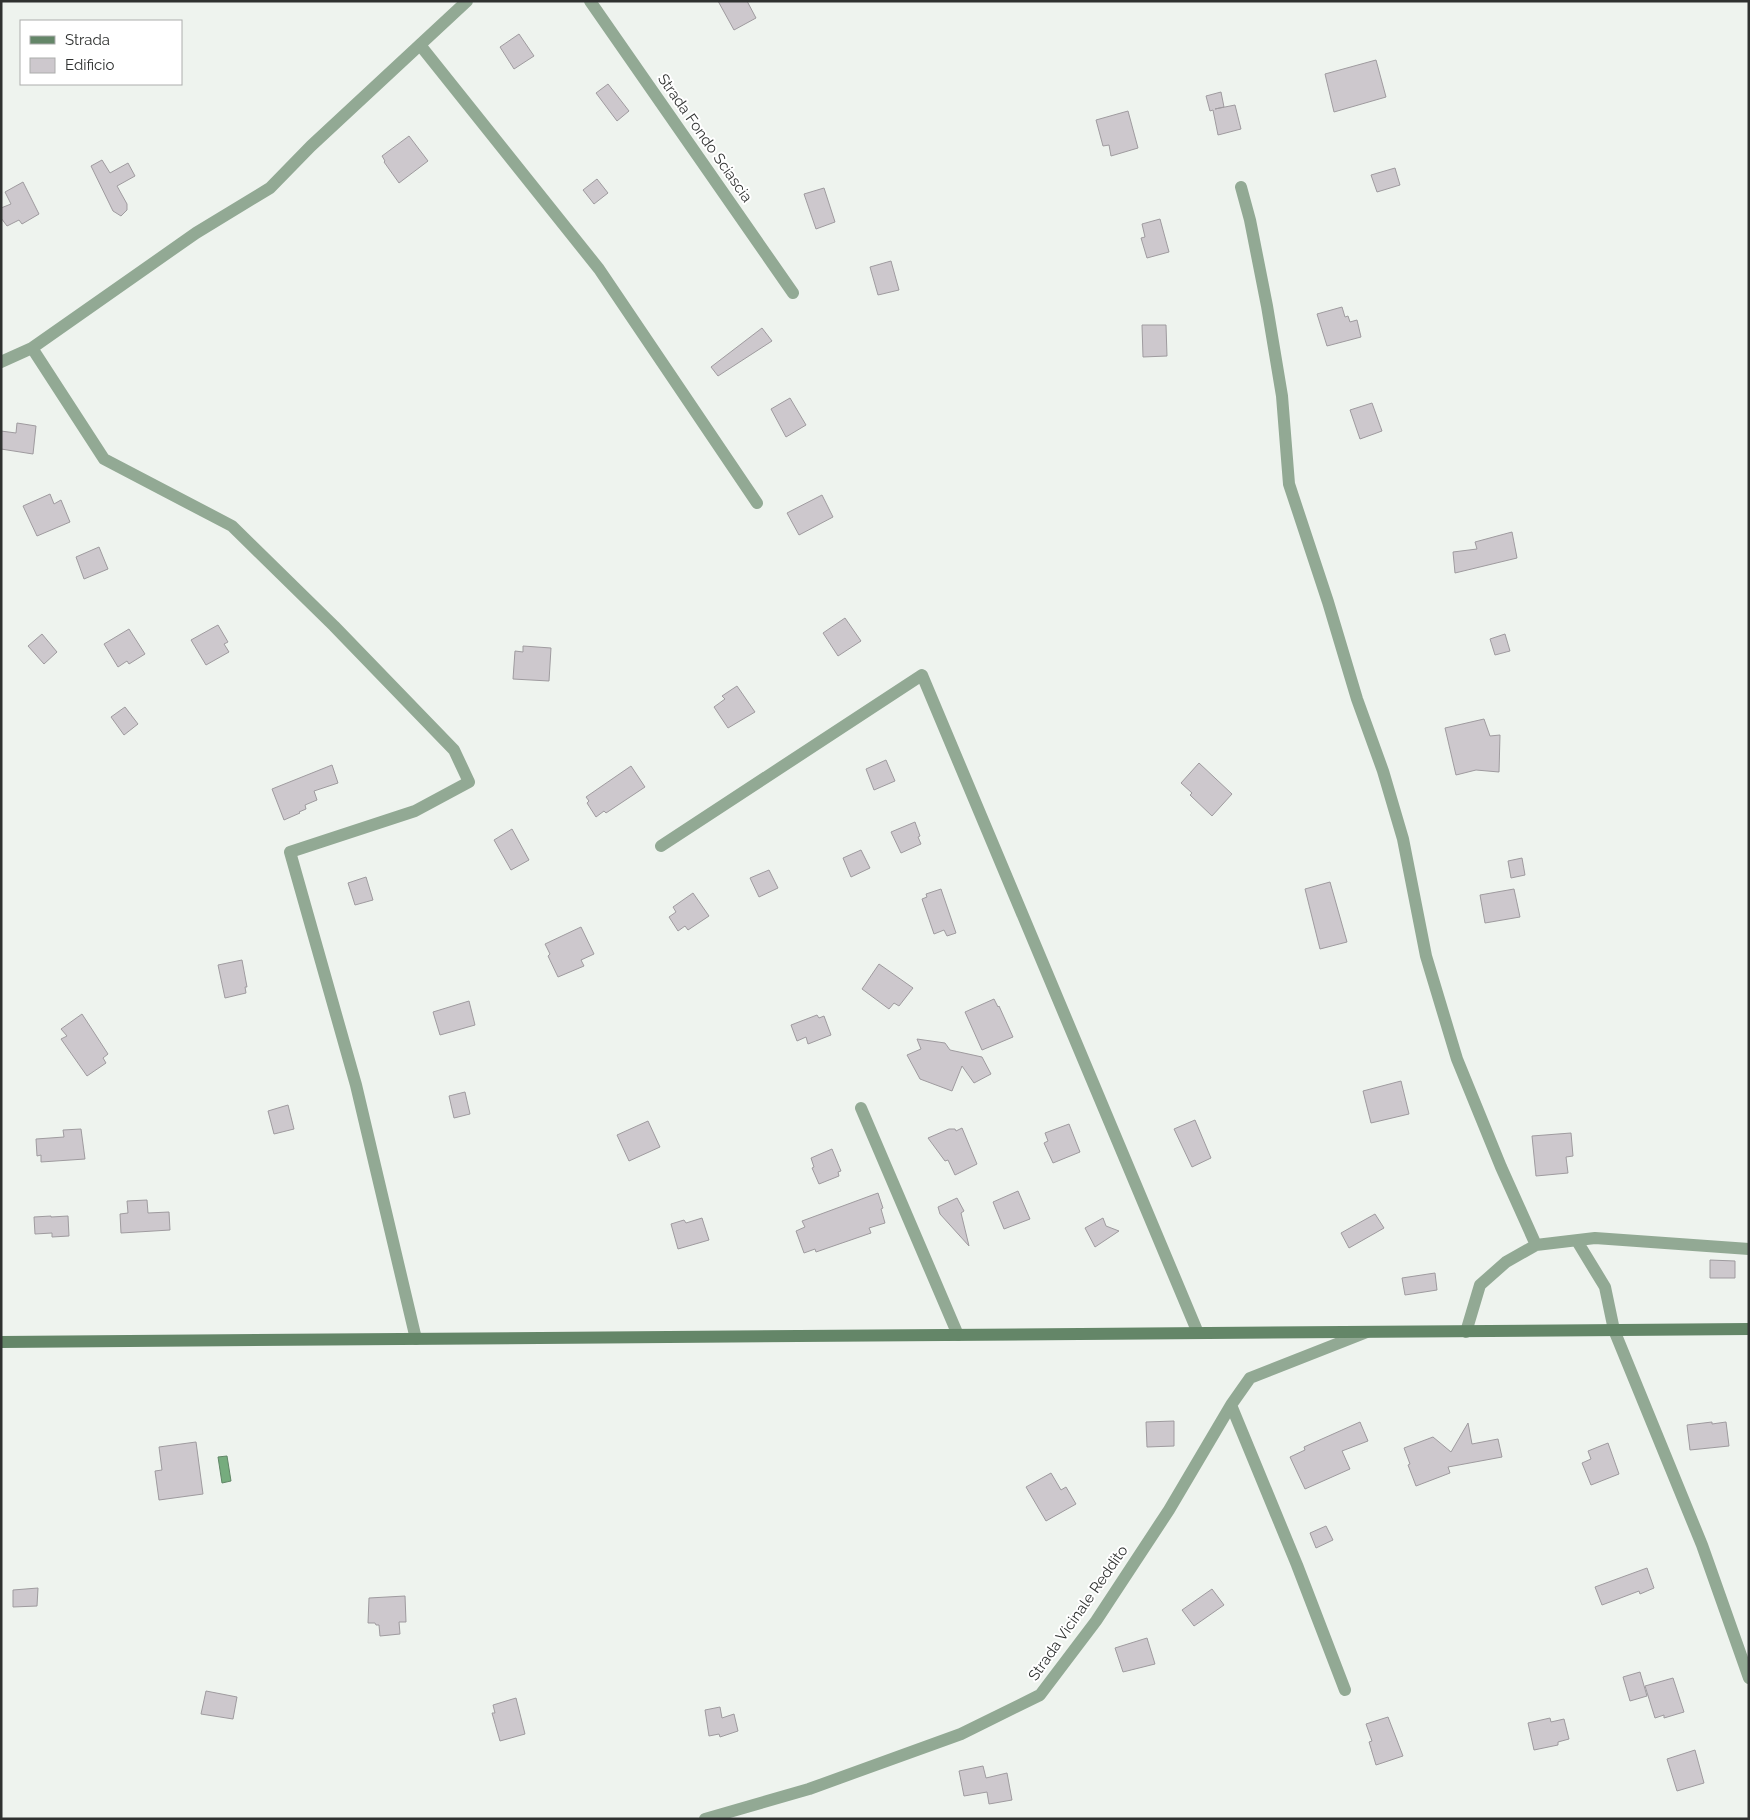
<svg xmlns="http://www.w3.org/2000/svg" width="1750" height="1820" font-family="Raleway,sans-serif">
<style>
.water{fill:#76ac7e;stroke:#618767}
.building{fill:#cdc8cd;stroke:#9f9b9f}
.lines{fill:none;stroke-linecap:round;stroke-linejoin:round}
.street{stroke:#92a994;stroke-width:12}
.secondary{stroke:#648668;stroke-width:12}
.labels{text-anchor:middle;stroke-width:4;stroke-linejoin:round;paint-order:stroke}
.street-label{font-size:15px;fill:#2f3130;stroke:#fff}
</style>
<rect width="100%" height="100%" fill="#eef3ee"/>
<path class="water" d="M227 1456 231 1481 222 1483 218 1457Z"/>
<path class="building" d="M718 1H747L756 18 734 30Z
M519 34 534 56 514 69 500 47Z
M1376 60 1386 97 1334 112 1325 74Z
M608 84 629 111 617 121 596 93Z
M1221 92 1224 107 1215 109 1235 105 1241 129 1218 135 1213 110 1210 111 1206 96Z
M1128 111 1138 148 1111 156 1109 145 1103 146 1096 120Z
M409 136 428 161 399 183 384 162 385 161 382 156Z
M102 160 110 173 128 163 135 176 117 186 127 204V210L121 216 113 211 91 166Z
M1395 168 1400 185 1377 192 1371 175Z
M597 179 608 193 594 204 583 190Z
M23 182 39 214 22 224 19 220 7 226 1 218V208L11 204 5 192Z
M824 188 835 222 816 229 804 194Z
M1160 219 1169 252 1147 258 1141 238 1145 237 1142 224Z
M891 261 899 290 878 295 870 267Z
M1342 307 1345 317 1348 316 1350 322 1357 320 1361 337 1327 346 1317 314Z
M1142 325H1166L1167 356 1143 357Z
M762 328 772 341 718 376 711 367Z
M790 398 806 425 786 437 771 409Z
M1372 403 1382 431 1360 439 1350 410Z
M17 423 36 426 33 454 1 449V431L16 433Z
M50 494 54 504 61 500 70 522 37 536 23 506Z
M822 495 833 517 799 535 787 513Z
M1512 532 1517 558 1455 573 1453 552 1477 549 1475 542Z
M99 547 108 569 84 579 76 557Z
M845 618 861 641 838 656 823 633Z
M218 625 228 642 224 644 229 652 206 665 191 640Z
M129 629 145 654 129 664 127 661 118 667 104 644Z
M42 634 57 652 44 664 28 646Z
M1505 634 1510 651 1495 655 1490 639Z
M523 646 551 648 549 681 513 679 515 651 523 652Z
M737 686 755 712 728 728 714 707 725 699 722 696Z
M125 707 138 724 124 735 111 717Z
M1484 719 1490 736 1500 735 1499 772 1476 770 1456 775 1445 728Z
M886 760 895 781 874 790 866 769Z
M1199 763 1232 794 1212 816 1190 795 1192 793 1181 783Z
M332 765 338 783 314 791 317 800 305 805 306 809 299 812 300 813 284 820 272 789Z
M631 766 645 787 606 813 604 811 596 817 587 803 589 801 586 797Z
M915 822 920 836 918 837 921 844 901 853 891 832Z
M512 829 529 860 511 870 494 840Z
M861 850 870 868 851 877 843 858Z
M1522 858 1525 875 1511 878 1508 861Z
M769 870 778 888 759 897 750 878Z
M366 877 373 900 355 905 348 883Z
M1330 882 1347 942 1320 949 1305 889Z
M941 889 956 933 947 936 944 930 934 934 922 899 927 897 926 894Z
M1514 889 1520 917 1485 923 1480 895Z
M693 893 709 916 688 930 685 926 678 931 669 917 676 912 673 907Z
M581 927 594 954 581 960 584 966 558 977 548 956 550 954 545 944Z
M242 960 247 987H245L246 993 225 998 218 965Z
M879 964 913 988 899 1006 894 1003 889 1009 862 989Z
M994 999 998 1007 999 1006 1013 1037 982 1050 965 1012Z
M469 1001 475 1025 440 1035 433 1012Z
M82 1014 108 1054 103 1058 106 1063 87 1076 61 1039 67 1036 61 1029Z
M817 1015 819 1018 824 1016 831 1035 808 1044 806 1037 797 1041 791 1025Z
M917 1039 945 1043 950 1050 982 1057 991 1074 974 1083 962 1066 952 1091 920 1079 907 1055 921 1049Z
M1401 1081 1409 1114 1371 1123 1363 1091Z
M465 1092 470 1114 454 1118 449 1096Z
M288 1105 294 1129 274 1134 268 1111Z
M1195 1120 1211 1158 1192 1167 1174 1129Z
M648 1121 660 1147 629 1161 617 1135Z
M1069 1124 1080 1152 1053 1163 1044 1143 1048 1141 1045 1133Z
M962 1128 977 1164 955 1175 948 1160 945 1161 928 1138 949 1129H955L956 1131Z
M81 1129 85 1159 41 1162V1155L37 1156 36 1139 64 1137 63 1130Z
M1571 1133 1573 1156 1566 1157 1568 1173 1536 1176 1532 1136Z
M832 1149 841 1171 838 1172 839 1176 819 1184 812 1168 814 1167 811 1158Z
M1018 1191 1030 1219 1004 1229 993 1202Z
M878 1193 883 1208 881 1209 885 1223 869 1228 871 1233 816 1252 815 1249 804 1253 796 1231 805 1227 802 1221Z
M957 1198 964 1211 961 1213 969 1246 940 1214 938 1207Z
M147 1200 148 1213 169 1212 170 1230 121 1233 120 1214 128 1213 127 1201Z
M1375 1214 1384 1228 1349 1248 1341 1233Z
M51 1216V1217L68 1216 69 1236 52 1237V1233L35 1234 34 1217Z
M702 1218 709 1240 678 1249 671 1224 684 1220 686 1223Z
M1103 1218 1106 1226 1119 1231 1095 1247 1085 1228Z
M1710 1260 1735 1261V1278H1710Z
M1435 1273 1437 1290 1405 1295 1402 1278Z
M1174 1421V1446L1147 1447 1146 1422Z
M1360 1422 1368 1441 1342 1451 1350 1469 1305 1489 1290 1457 1305 1450 1304 1447Z
M1712 1422V1424L1726 1422 1729 1446 1690 1450 1687 1425Z
M1468 1423 1472 1444 1498 1439 1502 1457 1448 1467 1450 1473 1416 1486 1408 1465 1410 1464 1404 1448 1433 1437 1451 1452Z
M196 1442 203 1494 159 1500 155 1471 162 1470 159 1447Z
M1608 1443 1619 1474 1591 1485 1582 1463 1591 1459 1588 1451Z
M1051 1473 1061 1490 1066 1487 1076 1504 1046 1521 1026 1487Z
M1326 1526 1333 1540 1316 1548 1310 1533Z
M1647 1568 1654 1588 1640 1594 1639 1591 1602 1605 1595 1587Z
M38 1588 37 1606 13 1607V1590Z
M1212 1589 1224 1605 1194 1626 1182 1610Z
M405 1596 406 1622H399L400 1634 380 1636 379 1625H376L375 1623H368L369 1598Z
M1147 1638 1155 1664 1123 1672 1115 1648Z
M1640 1672 1647 1696 1630 1701 1623 1677Z
M1673 1678 1684 1712 1664 1718V1715L1655 1718 1645 1686Z
M206 1691 237 1697 233 1719 201 1714Z
M516 1698 525 1734 500 1741 492 1713H495L493 1705Z
M720 1707 722 1718 734 1714 738 1731 720 1737 719 1734 709 1736 705 1710Z
M1388 1717 1403 1756 1376 1765 1369 1742 1372 1741 1366 1724Z
M1550 1718 1551 1722 1564 1719 1569 1739 1558 1742V1745L1534 1750 1528 1723Z
M1695 1750 1704 1783 1677 1791 1667 1759Z
M983 1766 986 1778 1007 1773 1012 1800 989 1804 987 1792 964 1796 959 1771Z"/>
<g class="lines">
<path class="street" d="M590 1 793 293
M420 45 599 269 757 503
M1241 187 1250 220 1267 306 1282 396 1289 484 1328 602 1357 699 1383 771 1403 839 1426 956 1457 1059 1501 1167 1536 1245
M32 348 196 233 270 188 311 146 467 1
M1 362 32 348 104 459 232 526 334 626 454 750 469 782 415 811 290 852 356 1085 416 1339
M661 846 922 675 1198 1333
M861 1108 958 1335
M1577 1241 1605 1287 1614 1330 1702 1545 1749 1678
M1466 1332 1480 1285 1506 1262 1536 1245 1595 1238 1749 1249
M1231 1405 1297 1565 1345 1690
M705 1819 809 1789 961 1734 1040 1695 1096 1621 1169 1510 1231 1405 1250 1378 1367 1332"/>
<path class="secondary" d="M1 1342 1749 1329"/>
</g>
<g class="labels">
<g class="street-label">
<text transform="translate(705 138) rotate(55)" y="5">Strada Fondo Sciascia</text>
<text transform="translate(1078 1613) rotate(-55)" y="5">Strada Vicinale Reddito</text>
</g>
</g>
<rect width="1750" height="1820" fill="none" stroke="#2f3130" stroke-width="5"/>
<rect x="20" y="20" width="162" height="65" fill="#ffffff" stroke="#acadac"/>
<rect x="30" y="36" width="25" height="8" fill="#648668" stroke="#acadac"/>
<text x="65" y="45" font-size="15" fill="#2f3130">Strada</text>
<rect x="30" y="58" width="25" height="15" fill="#cdc8cd" stroke="#acadac"/>
<text x="65" y="70" font-size="15" fill="#2f3130">Edificio</text>
</svg>
